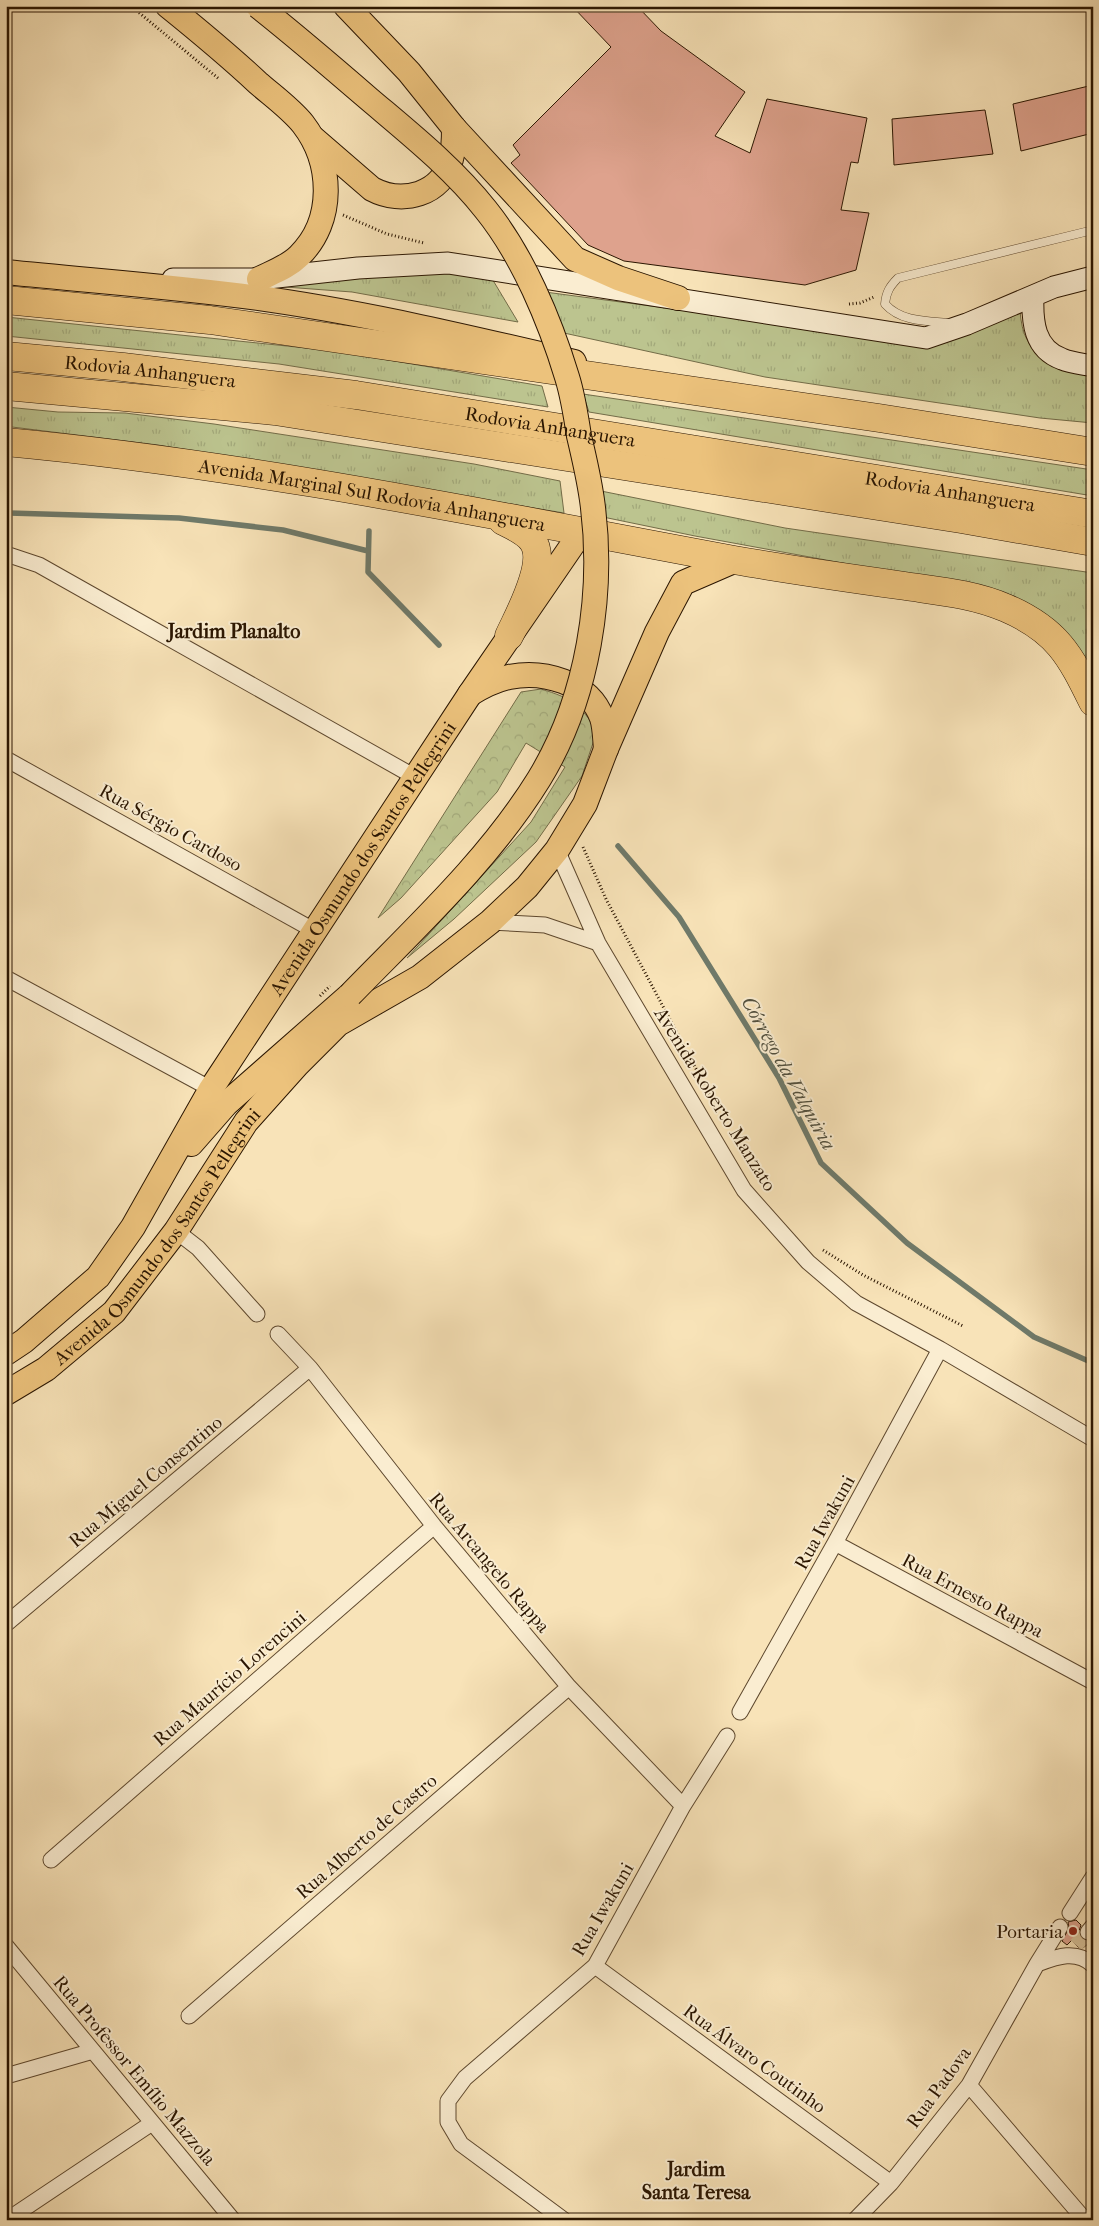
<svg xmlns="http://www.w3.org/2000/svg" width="1099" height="2226" font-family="'IM FELL French Canon',serif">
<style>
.grass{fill:url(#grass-tufts);stroke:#736c48}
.park{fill:url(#park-crowns);stroke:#736c48}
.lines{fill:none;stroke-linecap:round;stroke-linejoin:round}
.stream{stroke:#6f7a6a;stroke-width:5.5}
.building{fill:#dea28d;stroke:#2a1500}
.street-tunnel{stroke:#d9c49c;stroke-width:15;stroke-dasharray:15 8;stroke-linecap:butt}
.lane-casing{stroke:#5e482e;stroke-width:9}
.street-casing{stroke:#5e482e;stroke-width:17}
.secondary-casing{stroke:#2a1500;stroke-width:23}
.primary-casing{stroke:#2a1500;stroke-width:26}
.highway-casing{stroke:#2a1500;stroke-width:29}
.path{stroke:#2a1500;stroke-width:3;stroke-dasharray:1 2.5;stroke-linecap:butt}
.lane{stroke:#faedd1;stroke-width:8}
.street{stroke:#faedd1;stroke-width:15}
.secondary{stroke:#faedd1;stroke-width:21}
.primary{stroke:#ecc27c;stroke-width:24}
.highway{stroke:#ecc27c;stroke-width:28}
.primary-bridge-casing{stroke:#2a1500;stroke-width:26;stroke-linecap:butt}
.path-bridge{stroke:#2a1500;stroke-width:3;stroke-dasharray:1 2.5;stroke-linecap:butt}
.primary-bridge{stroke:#ecc27c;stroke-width:24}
.poi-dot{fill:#8f2418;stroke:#faedd1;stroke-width:2}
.labels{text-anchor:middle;stroke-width:4;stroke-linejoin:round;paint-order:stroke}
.street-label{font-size:19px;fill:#2a1500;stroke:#faedd1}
.poi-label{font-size:19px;fill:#2a1500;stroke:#faedd1;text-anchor:end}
.neighbourhood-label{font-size:20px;font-weight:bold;fill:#2a1500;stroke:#faedd1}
.water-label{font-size:20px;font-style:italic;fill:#52503e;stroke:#faedd1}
</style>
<defs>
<pattern id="grass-tufts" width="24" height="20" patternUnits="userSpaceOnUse" patternTransform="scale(1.25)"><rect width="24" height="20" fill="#bcc48f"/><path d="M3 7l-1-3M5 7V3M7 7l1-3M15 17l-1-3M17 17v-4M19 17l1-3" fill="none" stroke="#a2a87a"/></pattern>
<pattern id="park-crowns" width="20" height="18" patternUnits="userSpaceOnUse" patternTransform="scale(1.25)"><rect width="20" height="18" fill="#bcc48f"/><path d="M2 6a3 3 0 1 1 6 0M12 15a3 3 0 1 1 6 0" fill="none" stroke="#a2a87a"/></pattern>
</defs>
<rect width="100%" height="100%" fill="#f8e3b8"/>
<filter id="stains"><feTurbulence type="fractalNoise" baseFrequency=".004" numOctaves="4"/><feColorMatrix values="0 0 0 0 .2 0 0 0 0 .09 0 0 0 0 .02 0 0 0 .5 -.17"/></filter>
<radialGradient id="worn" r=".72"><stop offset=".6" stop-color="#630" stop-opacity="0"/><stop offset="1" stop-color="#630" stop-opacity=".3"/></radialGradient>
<path class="grass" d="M439 271 491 277 518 322 352 292 272 286Z
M545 292 923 342 1020 310C1023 361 1052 360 1093 374V423L1040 418 765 377 564 333Z
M6 317 335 351 542 386 548 407 279 364 6 336Z
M583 394 1093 470V496L589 412Z
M6 407 58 412 125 413 214 424 474 464 560 481 564 513 158 445 12 427 6 420Z
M601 491 785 528 1093 573V675L968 586 695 536 603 517Z"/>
<path class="park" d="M541 689C571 698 580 704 597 731L582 776 536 842 454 919 407 958 531 822 565 767 526 743 497 792 401 898 378 918 521 692Z"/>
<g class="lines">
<path class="stream" d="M9 513 179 518 283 530 368 551
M369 531 368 572 439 645
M618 846 679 917 779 1078 821 1163 907 1243 1034 1337 1093 1363"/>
</g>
<path class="building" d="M572 6H637L661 31 745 92 715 136 750 153 767 99 867 118 858 163 851 162 841 210 869 213 856 270 805 285 624 261 588 245 511 163 520 155 513 145 611 47Z
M1093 85V133L1021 151 1013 104Z
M985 110 993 154 894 165 892 119Z
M1076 1920 1081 1925 1079 1931 1082 1939 1091 1941 1083 1948 1078 1947 1072 1940 1067 1945 1062 1941 1069 1928 1068 1922Z"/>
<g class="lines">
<path class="street-tunnel" d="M1076 1945 1088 1932"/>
<defs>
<path id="lane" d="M950 323C927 321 901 322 885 304 886 292 890 286 898 278L1093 230"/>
<path id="street" d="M6 554 39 565 415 777
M6 759 315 931
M557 850 598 943 744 1190 808 1262 856 1303 940 1349 1093 1439
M490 922 545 925 598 943
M6 978 211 1089
M176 1231 198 1248 257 1314
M278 1334 310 1368 434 1526 569 1687 683 1806
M835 1543 1093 1682
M6 1624 310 1368
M740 1712 835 1543 940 1349
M51 1860 434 1526
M1070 1913 1093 1877
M1088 1932 1093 1926
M6 1946 233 2220
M1037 1964 1060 1927
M595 1966 891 2183
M189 2016 569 1687
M6 2076 93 2051
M969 2085 1085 2220
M7 2220 152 2123
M564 2220 461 2144 448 2122V2101L465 2078 595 1966 683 1806 727 1736
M855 2220 891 2183 969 2085 1037 1964C1056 1957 1076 1949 1093 1965"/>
<path id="secondary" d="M173 279H259L358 268 448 263 926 338 967 324 1054 287 1093 277
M1033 296C1032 321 1034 349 1062 359 1071 363 1083 364 1093 366"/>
<g id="primary">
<path d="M168 6C199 31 229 56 258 83 273 96 291 109 303 124 333 163 335 221 299 256 288 267 273 272 259 279"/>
<path d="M346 6 409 72 454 128 575 259 618 278 678 298"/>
<path d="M313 138 372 189C402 205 442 195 451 159 454 149 454 138 454 128"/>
<path d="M6 272C93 281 180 287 266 299 370 314 472 338 574 362"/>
<path d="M470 694C483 686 495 680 509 677 543 670 589 682 602 718 605 727 605 739 606 749"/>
<path d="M191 1144 226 1104 350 995"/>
<path id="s1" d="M6 1353 24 1341 98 1277 133 1227 211 1089 470 694 582 531"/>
<path id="s2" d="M6 1393 46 1369 114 1312 176 1231 246 1122 297 1065 338 1024 420 977 490 922 527 887 557 850 585 804 606 749 657 632 683 583 736 560"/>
</g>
<g id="highway">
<path d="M6 300 210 320 879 418 1093 452"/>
<path id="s3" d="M6 356 123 367 356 395 1093 514"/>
<path d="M6 386 275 411 961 519 1093 542"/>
<path id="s4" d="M6 442C251 465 492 515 734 560 791 570 848 578 905 586 939 591 974 594 1006 608 1057 630 1070 655 1093 702"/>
<path d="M503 521C513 526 525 531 532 540 549 562 519 614 509 636"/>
</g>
</defs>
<use href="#lane" class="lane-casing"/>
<use href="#street" class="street-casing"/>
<use href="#secondary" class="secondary-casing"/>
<use href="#primary" class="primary-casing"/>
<use href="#highway" class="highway-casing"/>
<path class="path" d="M131 6 219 79
M343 215 387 234 424 243
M849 304 860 303 874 297
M583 847 606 899 711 1097
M823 1250 863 1275 963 1326"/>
<use href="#lane" class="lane"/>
<use href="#street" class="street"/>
<use href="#secondary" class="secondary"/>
<use href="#primary" class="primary"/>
<use href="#highway" class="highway"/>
<defs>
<path id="primary-bridge" d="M258 6C296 36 332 67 369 99 409 133 453 168 486 210 523 256 550 321 567 377 573 396 576 416 579 436 584 457 589 479 592 500 605 593 588 699 539 779 489 860 416 927 350 995"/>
</defs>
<use href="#primary-bridge" class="primary-bridge-casing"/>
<path class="path-bridge" d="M320 996 330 986"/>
<use href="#primary-bridge" class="primary-bridge"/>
</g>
<circle class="poi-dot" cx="1073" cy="1931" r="5"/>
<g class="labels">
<g class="street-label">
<text dy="7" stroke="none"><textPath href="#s3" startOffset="145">Rodovia Anhanguera</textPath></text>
<text dy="7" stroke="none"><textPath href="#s3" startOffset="549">Rodovia Anhanguera</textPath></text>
<text dy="7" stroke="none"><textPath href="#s3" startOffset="954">Rodovia Anhanguera</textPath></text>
<text dy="7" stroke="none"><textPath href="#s4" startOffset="370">Avenida Marginal Sul Rodovia Anhanguera</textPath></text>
<text transform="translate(171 827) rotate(29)" y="7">Rua Sérgio Cardoso</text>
<text dy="7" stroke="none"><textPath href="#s1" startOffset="615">Avenida Osmundo dos Santos Pellegrini</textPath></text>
<text transform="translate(716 1099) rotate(58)" y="7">Avenida Roberto Manzato</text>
<text dy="7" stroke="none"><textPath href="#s2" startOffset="221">Avenida Osmundo dos Santos Pellegrini</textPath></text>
<text transform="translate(145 1481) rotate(-40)" y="7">Rua Miguel Consentino</text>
<text transform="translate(824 1522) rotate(-61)" y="7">Rua Iwakuni</text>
<text transform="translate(490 1562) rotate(50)" y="7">Rua Arcangelo Rappa</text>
<text transform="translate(973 1595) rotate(28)" y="7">Rua Ernesto Rappa</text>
<text transform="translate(229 1678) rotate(-41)" y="7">Rua Maurício Lorencini</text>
<text transform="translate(366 1836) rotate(-41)" y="7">Rua Alberto de Castro</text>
<text transform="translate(602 1909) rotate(-60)" y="7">Rua Iwakuni</text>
<text transform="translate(755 2058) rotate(36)" y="7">Rua Álvaro Coutinho</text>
<text transform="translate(135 2070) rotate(50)" y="7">Rua Professor Emílio Mazzola</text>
<text transform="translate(938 2087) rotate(-54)" y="7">Rua Padova</text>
</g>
<g class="poi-label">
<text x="1063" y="1938">Portaria</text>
</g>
<g class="neighbourhood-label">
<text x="234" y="638">Jardim Planalto</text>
<text x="696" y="2176">Jardim<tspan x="696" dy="23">Santa Teresa</tspan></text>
</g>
<g class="water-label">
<text transform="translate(789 1073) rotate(61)" y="7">Córrego da Valquiria</text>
</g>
</g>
<rect width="1099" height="2226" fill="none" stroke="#f8e3b8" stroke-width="25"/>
<rect x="8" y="8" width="1084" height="2211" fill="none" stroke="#2a1500" stroke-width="2.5"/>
<rect x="12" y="12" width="1074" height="2201" fill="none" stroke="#2a1500"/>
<rect width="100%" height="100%" filter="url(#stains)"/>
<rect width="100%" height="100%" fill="url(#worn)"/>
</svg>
